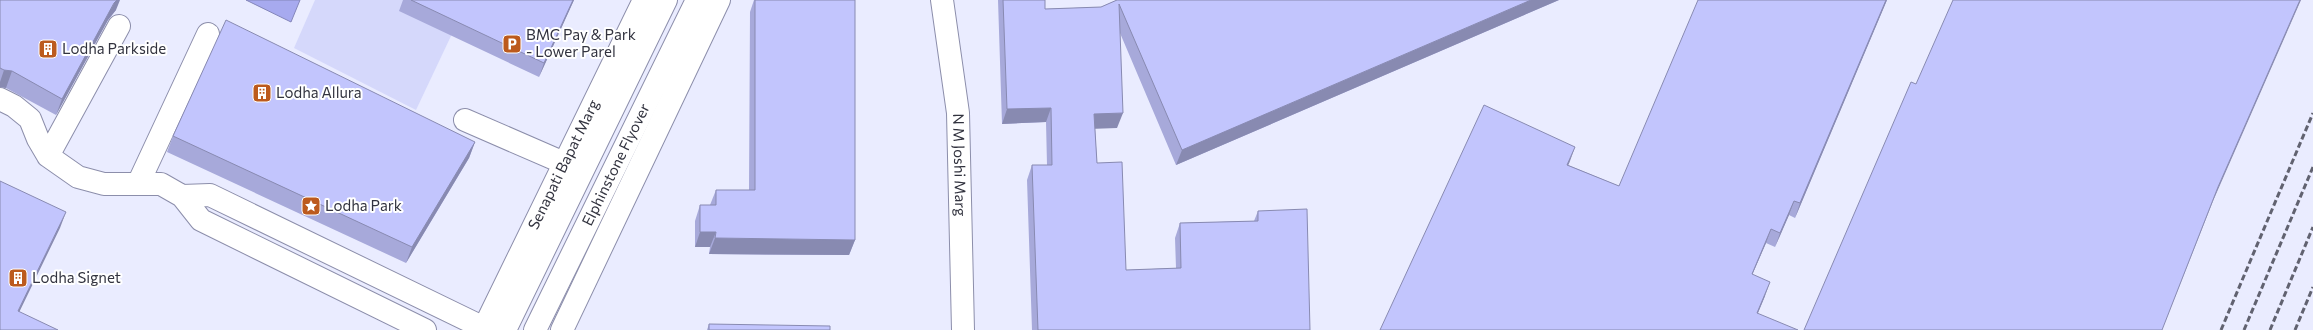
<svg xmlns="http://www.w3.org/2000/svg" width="2313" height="330" font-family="Commissioner,sans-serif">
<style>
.green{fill:#d5d8fb}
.water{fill:#a7aaef;stroke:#8486ba}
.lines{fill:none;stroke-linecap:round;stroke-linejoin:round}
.minor-casing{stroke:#8c8eab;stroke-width:24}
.secondary-casing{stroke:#8c8eab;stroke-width:24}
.primary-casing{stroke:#8c8eab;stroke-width:24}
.minor{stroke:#fff;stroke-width:22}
.secondary{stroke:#fff;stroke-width:22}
.primary{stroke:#fff;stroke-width:22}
.rail{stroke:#616270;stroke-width:3;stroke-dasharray:6 3;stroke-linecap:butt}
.wall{fill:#a7a9da}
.shaded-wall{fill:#888ab1}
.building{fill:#c2c5fd;stroke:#888ab1}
.labels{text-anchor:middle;stroke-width:4;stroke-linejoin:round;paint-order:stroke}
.poi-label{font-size:15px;fill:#32333f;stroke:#fff;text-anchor:start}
.street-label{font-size:15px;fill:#32333f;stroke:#fff}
</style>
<rect width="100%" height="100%" fill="#eaecff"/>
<path class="green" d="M315 0H468L416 110 294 48Z"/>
<path class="water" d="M246 0H300L291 22Z"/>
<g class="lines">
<defs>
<path id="minor" d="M0 99 14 106 30 119 38 139 48 156 78 177 104 184H161L182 196
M465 120 564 163
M48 156 119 26
M138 184 208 34
M425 330 201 220 182 196 210 195 484 328"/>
<g id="secondary">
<path id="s1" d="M942 0 958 113 963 330"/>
</g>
<g id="primary">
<path id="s2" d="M483 330 644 0"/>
<path d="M505 330 666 0"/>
<path id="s3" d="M535 330 697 0"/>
<path d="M562 330 719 0"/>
</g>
</defs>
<use href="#minor" class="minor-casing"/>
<use href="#secondary" class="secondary-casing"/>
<use href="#primary" class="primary-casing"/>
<use href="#minor" class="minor"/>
<use href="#secondary" class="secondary"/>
<use href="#primary" class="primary"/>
<path class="rail" d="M2221 330 2313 113
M2244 330 2313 167
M2270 330 2313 227
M2295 330 2313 287"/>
</g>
<path class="wall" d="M0 0 116 10 108 20 56 115 6 88 0 87Z
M403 0H574L539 77 399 11Z
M754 0H855V240L849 255 709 254 710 247H695V221L700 205H710L716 190H749L750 12Z
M998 0H1045V9L1101 7 1117 0H1559L1176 165 1120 33 1117 128H1095L1097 163 1126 270 1176 268 1175 238 1180 223 1254 221 1258 211 1310 330H1032L1027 180 1032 165H1047L1046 122 1002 124Z
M1887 0 1795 218 1789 215 1775 247 1766 243 1752 275 1765 296 1758 313 1380 330 1570 161 1568 165 1619 186Z
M173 136 475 142 469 158 406 263 167 152Z
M709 324 830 330H707Z"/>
<path class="shaded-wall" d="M117 0H120L116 10 108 20 56 115 62 99 114 3Z
M573 0H574L539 77 544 63Z
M1531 0H1559L1176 165 1182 150Z
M1886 0H1887L1795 218 1800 203Z
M2300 0H2301L2213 201 2162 330 2218 187Z
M4 70 12 71 6 88 0 87V82Z
M1051 108 1046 122 1002 124 1007 109Z
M1123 113 1117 128 1089 129 1094 114Z
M475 142 469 158 406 263 412 247Z
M1575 147 1570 161 1562 179 1567 165Z
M1794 201 1789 215 1775 247 1780 233Z
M66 212 60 228 12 327 18 311Z
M1771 229 1766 243 1746 289 1752 274Z
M700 232H716L710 247H695Z
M715 238 855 240 849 255 709 254Z
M1770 282 1765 296 1752 327 1757 313Z"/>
<path class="building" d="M0 0H117L114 3 62 99 12 71 4 70 0 68Z
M411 0H573L544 63Z
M755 0H855V240L715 238 716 232H700V205H716V190H755Z
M1003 0H1045V9L1101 7 1117 0H1531L1182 150 1119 4 1123 113 1094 114 1097 163 1122 162 1126 270 1181 268 1180 223 1258 221V211L1307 209 1310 330H1038L1032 165H1052L1051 108 1007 109Z
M1698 0H1886L1800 203 1794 201 1780 233 1771 229 1752 274 1770 282 1757 313 1798 330H1380L1484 105 1575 147 1567 165 1619 186Z
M1953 0H2300L2218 187 2162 330H1804L1911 82 1916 84Z
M226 20 475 142 412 247 173 136Z
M0 181 66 212 18 311 58 330H0Z
M709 324 830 326V330H709Z"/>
<defs>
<symbol id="parking-square" viewBox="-11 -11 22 22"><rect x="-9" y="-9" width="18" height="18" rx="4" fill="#bc5a1d" stroke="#fff"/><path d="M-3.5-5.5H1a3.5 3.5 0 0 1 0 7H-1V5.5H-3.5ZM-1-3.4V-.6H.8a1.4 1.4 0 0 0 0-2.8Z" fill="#fff"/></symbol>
<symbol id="building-square" viewBox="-11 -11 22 22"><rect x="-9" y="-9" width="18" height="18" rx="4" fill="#bc5a1d" stroke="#fff"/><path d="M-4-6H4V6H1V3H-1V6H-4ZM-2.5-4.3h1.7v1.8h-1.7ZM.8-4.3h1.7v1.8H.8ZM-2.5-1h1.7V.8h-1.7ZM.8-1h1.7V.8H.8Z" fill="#fff"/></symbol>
<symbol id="sight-square" viewBox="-11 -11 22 22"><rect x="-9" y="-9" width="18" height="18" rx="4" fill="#bc5a1d" stroke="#fff"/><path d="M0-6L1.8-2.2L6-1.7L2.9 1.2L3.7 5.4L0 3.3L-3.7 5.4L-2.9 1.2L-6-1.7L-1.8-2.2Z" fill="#fff"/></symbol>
</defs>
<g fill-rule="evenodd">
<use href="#parking-square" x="501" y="33" width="22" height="22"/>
<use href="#building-square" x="37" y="38" width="22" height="22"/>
<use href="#building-square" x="251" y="82" width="22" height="22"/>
<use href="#sight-square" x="300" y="195" width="22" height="22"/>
<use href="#building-square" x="7" y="267" width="22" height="22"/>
</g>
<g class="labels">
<g class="poi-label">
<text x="526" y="40">BMC Pay &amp; Park<tspan x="526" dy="17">- Lower Parel</tspan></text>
<text x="62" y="54">Lodha Parkside</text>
<text x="276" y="98">Lodha Allura</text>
<text x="325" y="211">Lodha Park</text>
<text x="32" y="283">Lodha Signet</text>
</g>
<g class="street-label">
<text dy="5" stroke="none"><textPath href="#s2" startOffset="184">Senapati Bapat Marg</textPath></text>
<text dy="5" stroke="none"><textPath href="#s3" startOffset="184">Elphinstone Flyover</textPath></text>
<text dy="5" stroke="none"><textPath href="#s1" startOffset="166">N M Joshi Marg</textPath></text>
</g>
</g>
</svg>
